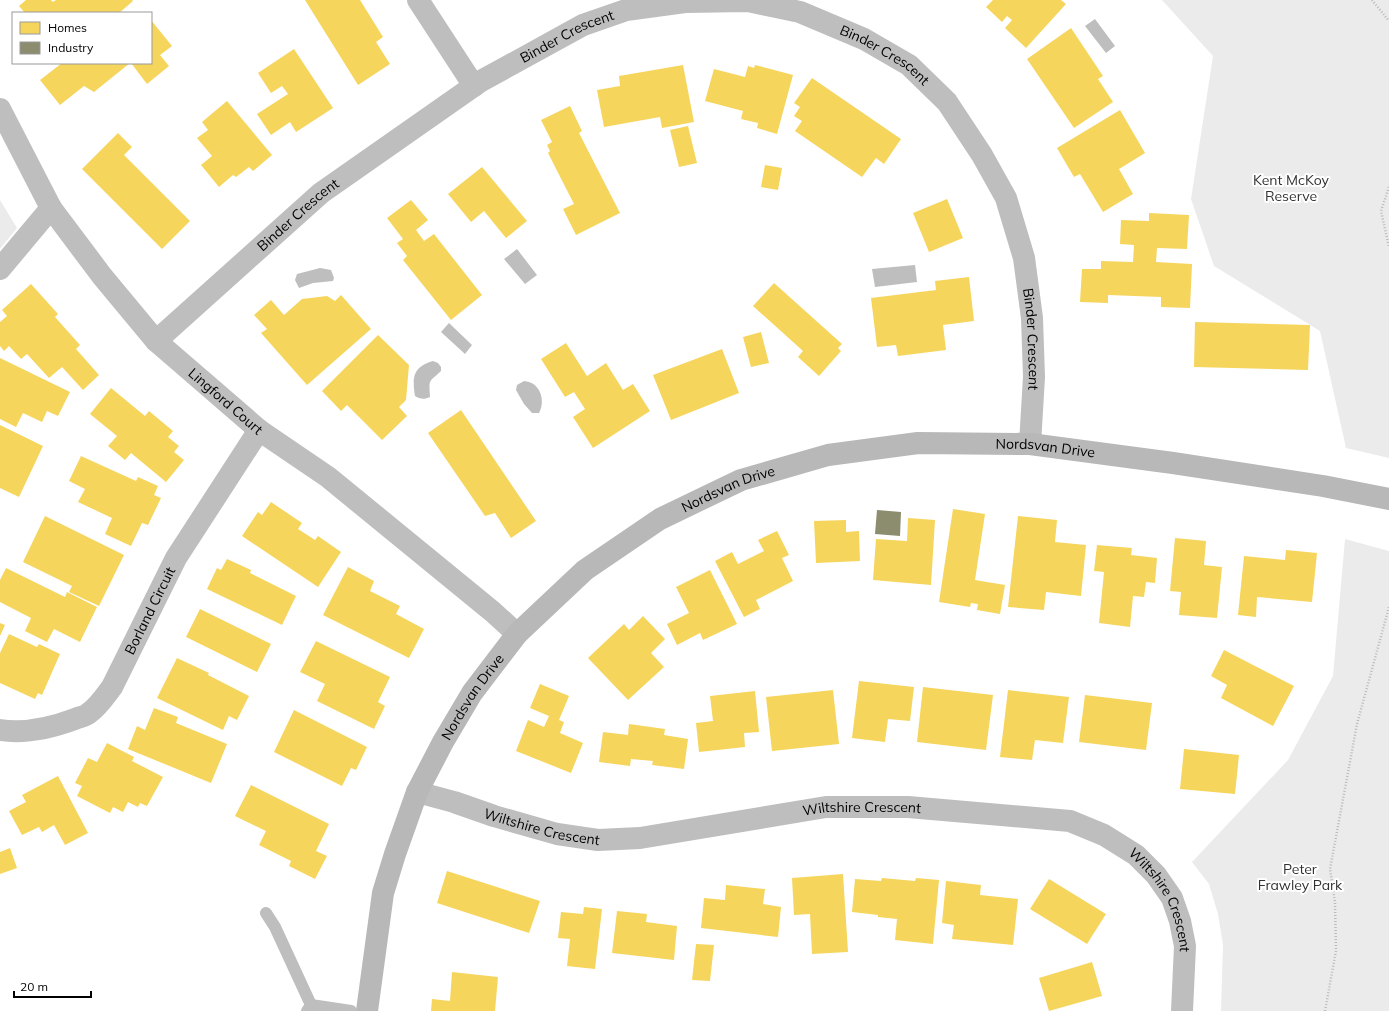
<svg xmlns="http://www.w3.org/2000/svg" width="1389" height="1011" font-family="Mulish,sans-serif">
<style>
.green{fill:#ebebeb}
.water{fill:#bebebe}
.homes{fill:#f6d55c}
.industry{fill:#8c8c6e}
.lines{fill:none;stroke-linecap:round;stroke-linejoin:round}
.path{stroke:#b9b9b9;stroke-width:2.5;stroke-dasharray:1 2;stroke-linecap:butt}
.lane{stroke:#bebebe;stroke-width:12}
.street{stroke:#bebebe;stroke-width:22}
.secondary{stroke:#b8b8b8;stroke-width:22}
.labels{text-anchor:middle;stroke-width:4;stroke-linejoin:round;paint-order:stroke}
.street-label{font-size:14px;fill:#000;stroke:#fff}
.park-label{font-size:14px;fill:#323232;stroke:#fff}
</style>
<rect width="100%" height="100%" fill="#fff"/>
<path class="green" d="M1162 0H1389V458L1346 448 1320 331 1214 266 1191 199 1213 56Z
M0 200 17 228 0 249Z
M1345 539 1389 551V1011H1221L1223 945 1218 914 1209 884 1192 862 1288 760 1333 676Z"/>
<path class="water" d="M1095 19 1115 46 1106 53 1085 26Z
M517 249 537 275 525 284 504 259Z
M915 265 917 282 875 287 872 269Z
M320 268 331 270 334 278 333 281 313 283 299 288 295 280 297 274Z
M449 323 472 345 465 354 441 332Z
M433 361 438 363 441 367V371C428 383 429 379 430 397 424 400 420 399 415 396 412 377 413 367 433 361Z
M524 381C540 382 546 400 539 413H532L524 404 516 390 517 385Z"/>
<path class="homes" d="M26 0H51L53 2 56 0H132L133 1 119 13H25L19 6Z
M305 0H360L383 37 376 42 390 64 358 85Z
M993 0H1061L1066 4 1026 48 1005 28 1012 20 1007 16 1002 22 986 7Z
M151 20 172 46 160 55 169 66 147 84 131 63H151Z
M1071 28 1103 76 1098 79 1113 102 1074 128 1027 59Z
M294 49 333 108 296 132 290 122 271 135 257 114 288 94 282 86 271 93 258 73Z
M62 63 76 64 130 63 94 92 84 86 60 105 40 80Z
M683 65 694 122 662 128 660 117 604 127 597 90 620 86 619 76Z
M755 65 793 75 777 134 757 128 758 123 741 119 743 111 705 101 714 69 745 77 748 66 754 68Z
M812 78 901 139 884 164 876 158 862 177 795 131 802 121 794 116 800 107 794 103Z
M227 101 272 155 253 171 249 167 236 177 233 175 219 187 201 165 212 156 197 138 208 130 202 122Z
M570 106 582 131 579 133 620 213 576 235 563 209 574 204 548 153 550 151 547 145 552 142 541 120Z
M1120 110 1145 153 1119 169 1133 194 1103 212 1080 174 1074 177 1057 148Z
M688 126 697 163 679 167 670 130Z
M118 133 132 147 124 155 190 221 162 249 82 169Z
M765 165 782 168 778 190 761 187Z
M482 167 527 221 506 238 484 211 471 222 448 194Z
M947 199 963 238 929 252 913 213Z
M411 200 428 220 416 230 424 241 434 234 482 295 451 320 403 260 407 256 397 243 403 239 387 218Z
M1149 213 1189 215 1187 249 1157 248 1156 262 1192 264 1190 308 1161 307V297L1108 295V303L1080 302 1082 269H1101V261L1133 262 1134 245 1120 244 1121 220 1149 221Z
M969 277 974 321 943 325 946 350 898 356 896 345 877 347 871 298 936 290 935 281Z
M774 283 842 344 838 348 841 351 819 376 798 357 803 351 753 306Z
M31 284 58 314 55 317 80 345 76 349 99 375 83 390 62 367 49 378 27 354 21 359 9 346 4 351 0 346V322L7 316 2 310Z
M341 295 371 329 307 385 261 333 267 329 254 315 271 300 284 315 302 299 327 296 335 301Z
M1195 322 1310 325 1308 370 1194 367Z
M761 332 769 363 751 367 743 337Z
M378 335 409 365 406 400 399 407 407 416 382 440 347 405 341 411 322 391Z
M566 343 587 376 606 363 623 390 633 384 650 411 593 448 573 417 585 409 574 392 565 397 541 359Z
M722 349 739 393 671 420 653 375Z
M0 358 70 392 58 416 47 411 42 422 23 413 16 427 0 419Z
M111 388 145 416 149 411 173 431 168 437 179 446 174 452 184 460 166 482 131 453 125 460 108 446 117 436 90 414Z
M461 410 536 521 511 538 495 513 485 516 428 433Z
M0 425 43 446 19 497 0 488Z
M81 456 136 481 138 477 158 486 154 495 161 498 148 525 142 523 131 546 105 534 112 518 78 502 85 489 69 481Z
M271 502 302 523 298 529 315 540 318 536 341 552 318 587 242 536 258 512 262 515Z
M953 509 985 514 975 580 1005 585 1000 614 977 610 978 604 971 603 970 607 939 602Z
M45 516 124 555 99 606 69 592 72 586 23 562Z
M1018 516 1057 520 1055 542 1086 545 1081 596 1046 592 1044 610 1008 607Z
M908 518 935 520 931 585 873 580 876 539 907 541Z
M846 520V532L859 531 860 561 816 563 814 521Z
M777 531 789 555 782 558 793 581 756 600 760 609 744 617 715 561 732 552 738 564 764 551 758 540Z
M1175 538 1206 541 1204 565 1222 567 1217 618 1179 615 1181 592 1170 591Z
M1097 545 1132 548 1131 555 1157 558 1155 583 1146 582 1144 597 1133 596 1130 627 1099 623 1104 572 1094 571Z
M1286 550 1317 553 1312 602 1257 597 1256 617 1238 615 1244 556 1285 560Z
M227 559 251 570 250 573 296 596 282 625 207 589 217 568 221 570Z
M348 567 374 581 370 591 400 606 396 614 424 629 409 658 323 615Z
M6 568 65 597 67 592 97 607 80 642 54 629 47 642 25 631 31 618 0 602V580Z
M710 570 737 624 703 640 700 633 677 645 667 624 689 613 676 587Z
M200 609 271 644 257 672 186 637Z
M643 616 665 639 651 653 664 667 628 700 588 658 624 624 629 630Z
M0 623 5 625 0 636Z
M9 634 37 647 39 644 60 654 42 695 38 693 35 699 0 683V653Z
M316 641 390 677 378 702 385 706 374 729 317 701 325 684 300 672Z
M1224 650 1294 686 1273 726 1221 698 1227 685 1211 676Z
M177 658 209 673 208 675 249 696 237 720 229 716 223 730 157 698Z
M859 681 914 687 910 721 888 719 885 742 852 738Z
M540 684 569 696 559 720 564 722 560 733 583 743 571 773 516 751 528 720 544 727 549 716 530 708Z
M923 687 993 695 986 750 917 742Z
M833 690 839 744 772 751 766 697Z
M1008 690 1069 697 1063 743 1035 740 1032 760 1000 757Z
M755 691 759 732 744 733 745 747 699 752 696 723 713 721 710 696Z
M1085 695 1152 703 1146 750 1079 742Z
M154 708 178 717 176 723 227 744 211 783 128 749 137 726 145 730Z
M294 710 367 747 356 770 351 768 342 786 274 752Z
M629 724 665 729 664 735 688 739 684 769 652 765 653 761 631 759 630 766 599 762 603 732 628 735Z
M107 743 134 757 132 761 163 777 147 806 140 803 138 807 128 802 123 812 113 807 110 813 77 796 82 786 75 783 88 758 97 762Z
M1184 749 1239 755 1235 794 1180 789Z
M58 776 88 833 65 845 54 825 42 832 39 827 22 835 9 811 26 802 22 795Z
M251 785 329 824 316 851 327 856 315 879 289 866 291 861 259 845 266 831 235 816Z
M10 848 17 868 0 874V852Z
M447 871 540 901 529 933 437 903Z
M843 874 848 952 812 954 810 914 794 915 792 878Z
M882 878 915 881 916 878 939 880 933 944 895 940 897 919 878 917V915L852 912 855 879 881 881Z
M1049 879 1106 914 1087 944 1030 909Z
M946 881 981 885 980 895 1018 899 1013 945 952 939 954 925 942 923Z
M726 885 765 889 763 904 781 907 778 937 701 928 704 898 725 900Z
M584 907 602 909 595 969 567 966 570 939 558 938 561 912 583 914Z
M617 911 647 914 646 922 677 926 674 960 612 953Z
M696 944 714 945 710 981 692 980Z
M1092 962 1102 996 1049 1011 1039 978Z
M452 972 498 977 495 1011H431L432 999 450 1001Z"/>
<path class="industry" d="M877 510 901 512 900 536 875 534Z"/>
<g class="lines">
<path class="path" d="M1372 0 1389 21
M1389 187 1381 211 1389 247
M1325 1011 1336 951 1335 902 1330 869 1357 724 1389 607"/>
<path class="lane" d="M266 913 275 927 311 1005
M307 1011 311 1005 351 1011"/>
<g class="street">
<path d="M418 0 474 86"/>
<path id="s1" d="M0 109 51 208 102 276 156 341 259 430 328 477 493 612 517 634"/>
<path d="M0 269 51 208"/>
<path id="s2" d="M156 341 321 193 481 81 583 25 626 10 685 2 748 1 800 12 864 39 909 65 947 102 982 155 1006 198 1024 258 1032 318 1034 377 1030 444"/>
<path id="s3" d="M0 730C26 734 51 728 75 719 80 717 86 716 89 713 99 706 105 696 112 687L176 558 259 430"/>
<path id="s4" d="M417 792 454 802 494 816 557 834 598 840 640 838 826 807H908L1070 821 1104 835 1136 855 1156 875 1172 898 1180 921 1185 946 1182 1011"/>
</g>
<path class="secondary" id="s5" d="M367 1011 383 893 395 854 417 792 443 742 472 693 517 634 585 570 660 519 741 480 828 455 918 443 1030 444 1173 463 1323 486 1389 499"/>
</g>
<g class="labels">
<g class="street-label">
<text dy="5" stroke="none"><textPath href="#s2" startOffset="514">Binder Crescent</textPath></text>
<text dy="5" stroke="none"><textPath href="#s2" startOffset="850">Binder Crescent</textPath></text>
<text dy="5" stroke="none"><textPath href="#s2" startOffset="190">Binder Crescent</textPath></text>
<text dy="5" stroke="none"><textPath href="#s2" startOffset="1186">Binder Crescent</textPath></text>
<text dy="5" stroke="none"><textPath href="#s1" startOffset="373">Lingford Court</textPath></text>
<text dy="5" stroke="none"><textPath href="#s5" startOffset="996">Nordsvan Drive</textPath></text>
<text dy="5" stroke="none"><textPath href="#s5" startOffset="672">Nordsvan Drive</textPath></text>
<text dy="5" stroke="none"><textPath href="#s3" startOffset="212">Borland Circuit</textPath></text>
<text dy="5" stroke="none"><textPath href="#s5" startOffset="336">Nordsvan Drive</textPath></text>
<text dy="5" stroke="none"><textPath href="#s4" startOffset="454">Wiltshire Crescent</textPath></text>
<text dy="5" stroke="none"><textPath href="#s4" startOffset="130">Wiltshire Crescent</textPath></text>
<text dy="5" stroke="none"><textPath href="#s4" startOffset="790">Wiltshire Crescent</textPath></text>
</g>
<g class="park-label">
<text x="1291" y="185">Kent McKoy<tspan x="1291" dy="16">Reserve</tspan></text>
<text x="1300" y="874">Peter<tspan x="1300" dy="16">Frawley Park</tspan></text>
</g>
</g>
<rect x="12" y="12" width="140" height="52" fill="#ffffff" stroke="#999999"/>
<rect x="20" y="22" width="20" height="12" fill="#f6d55c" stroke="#999999"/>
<text x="48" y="32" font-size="12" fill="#000000">Homes</text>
<rect x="20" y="42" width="20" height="12" fill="#8c8c6e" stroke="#999999"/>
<text x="48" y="52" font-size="12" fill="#000000">Industry</text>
<path d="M14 991v6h77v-6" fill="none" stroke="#000000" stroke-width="2"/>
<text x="20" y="991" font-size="12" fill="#000000" stroke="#ffffff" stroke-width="3" paint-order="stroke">20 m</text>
</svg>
